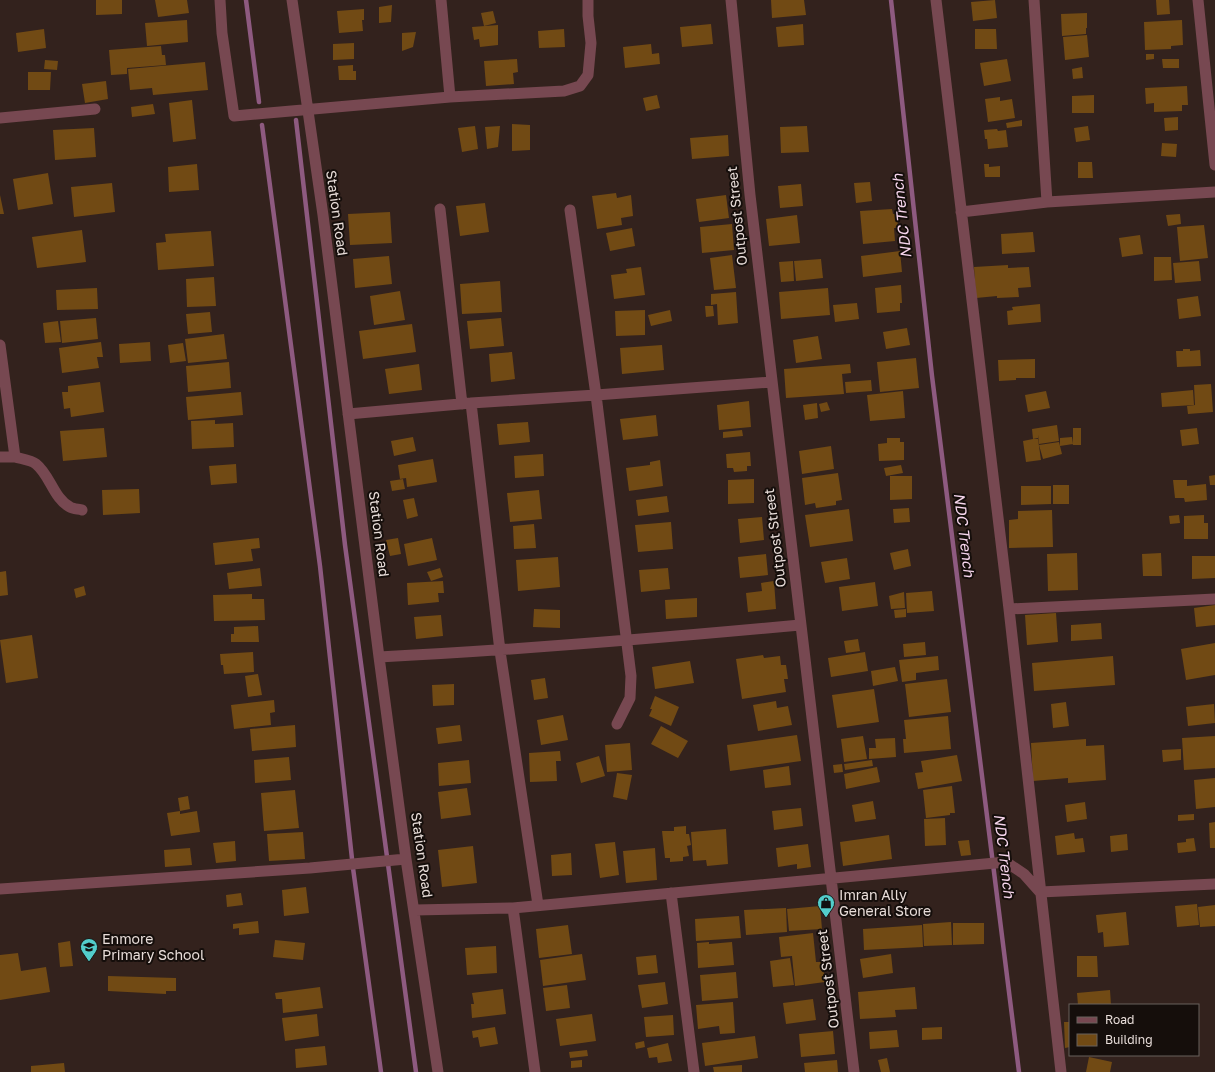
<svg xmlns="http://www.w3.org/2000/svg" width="1215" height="1072" font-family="'Golos Text',sans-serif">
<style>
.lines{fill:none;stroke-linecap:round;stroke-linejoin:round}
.stream{stroke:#8e5a80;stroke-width:4.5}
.building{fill:#714a14}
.minor{stroke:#774851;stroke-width:11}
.labels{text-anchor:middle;stroke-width:4;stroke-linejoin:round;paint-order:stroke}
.street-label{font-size:14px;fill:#e8ddd9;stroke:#150e0b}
.poi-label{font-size:14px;fill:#e8ddd9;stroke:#150e0b;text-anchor:start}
.water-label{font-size:15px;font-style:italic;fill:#f6d5ec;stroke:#150e0b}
</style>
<rect width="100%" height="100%" fill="#33221d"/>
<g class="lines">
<path class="stream" d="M246 0 259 102
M891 0 932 376 1019 1072
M296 120 345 545 416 1072
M262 125 320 566 353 868 381 1072"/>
</g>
<path class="building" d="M96 0H122V14L96 15Z
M155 0H187L189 13 158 17Z
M771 0H804L806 15 772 18Z
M995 0 997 18 973 21 971 2Z
M1156 0H1169L1170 14 1157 15Z
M392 5 391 22 379 23V7Z
M364 9V20H362L363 31 339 33 337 11Z
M493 11 496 23 484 26 481 13Z
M1087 13V28H1086V34L1062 36 1061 14Z
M187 20 188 42 147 46 145 23Z
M1182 20 1183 45 1171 46V49L1145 50 1144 22Z
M711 24 713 44 682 47 680 27Z
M803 24 804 45 778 47 776 27Z
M498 25V45L480 47 479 39 474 40 472 27Z
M44 29 46 48 18 52 16 33Z
M564 29 565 47 539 48 538 31Z
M975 29H996L997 49H975Z
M416 32 413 47 402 51V33Z
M1087 35 1089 57 1065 60 1063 37Z
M354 43V59L333 60V44Z
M651 44 652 54 659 53 660 64 625 68 623 47Z
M161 46 162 55H165L166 65 127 68V74L111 75 109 50Z
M1146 54H1154V59L1146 60Z
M517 59 518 72 513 73 514 84 486 86 484 61Z
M1007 59 1011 81 984 86 980 63Z
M1162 59H1179V68H1163Z
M45 60 58 61 57 70 44 69Z
M205 62 208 90 153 95 152 88 130 90 128 69Z
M353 65V71H356V80H339L338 66Z
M1082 67 1083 78 1073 79 1072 69Z
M28 72H51L50 90H28Z
M106 81 108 99 85 103 82 84Z
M1187 86 1188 105H1182V111L1154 112V103L1146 104 1145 88Z
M657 95 660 108 646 111 643 98Z
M1094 95V113H1072V96Z
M1000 97V101L1012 99 1015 118 988 122 985 99Z
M192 100 196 139 173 142 169 103Z
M153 104 155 114 132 117 131 107Z
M1178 117V130L1165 131 1164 118Z
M1022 120V126L1007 128 1006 123Z
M512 124 530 125V150L512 151Z
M475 126 478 149 462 152 458 128Z
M500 126 498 147 487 149 485 127Z
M807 126 809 152 781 153 780 127Z
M1088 126 1090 140 1076 142 1074 128Z
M94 128 96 157 55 160 53 130Z
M997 129 998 131 1006 130 1008 147 988 149 987 139H985L984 130Z
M728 135 729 156 692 159 690 138Z
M1162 143 1177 144 1176 157 1161 156Z
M1078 162H1092L1093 178H1078Z
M197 164 199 190 169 192 168 167Z
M984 164H989V167L1000 166V177H985Z
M48 173 53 204 18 210 13 179Z
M870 182 872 201 856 203 854 183Z
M112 183 115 212 74 217 71 187Z
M801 184 803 206 780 208 778 186Z
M616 193 617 198 631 195 633 216 621 218 622 225 597 229 592 196Z
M0 195 4 214H0Z
M726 195 729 218 699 222 696 199Z
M485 203 489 232 460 236 456 206Z
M892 209 893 214H897L898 228H894L895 241 863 244 860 211Z
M390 212 392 243 350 245 348 214Z
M1180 214 1181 224 1168 226 1166 215Z
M797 215 800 243 769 246 766 219Z
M732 224 734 250 702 253 700 227Z
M1204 225 1208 258 1180 261 1177 227Z
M632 228 635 246 610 251 606 233Z
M82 230 86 262 37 268 32 237Z
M211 231 214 266 158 270 156 243 166 242 165 234Z
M1033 232 1035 252 1002 254 1001 234Z
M1140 235 1143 254 1122 257 1119 238Z
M900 251 902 272 863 277 861 256Z
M732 255 736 288 714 290 710 258Z
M389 256 392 284 355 288 353 259Z
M1154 257H1171L1172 280 1154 281Z
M821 259 823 278 796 281 794 261Z
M793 261 794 281 781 282 779 262Z
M1199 261 1201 281 1175 283 1173 263Z
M1008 265V268L1029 267 1031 287 1018 288 1019 297 997 298V296L976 298 974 267Z
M641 267 645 295 614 299 611 275 627 273 626 269Z
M214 277 216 306 187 307 186 279Z
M500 281 502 312 462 314 460 284Z
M901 285 902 303H900V311L877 313 875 288Z
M97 288 98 309 57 310 56 290Z
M828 288 830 315 781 319 779 292Z
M400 291 405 320 374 325 370 296Z
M736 292 738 323 718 325 717 304 711 305V294Z
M1198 296 1201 316 1179 319 1177 299Z
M857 303 859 319 835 322 833 305Z
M1040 304 1041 322 1008 325 1007 311 1013 310 1012 307Z
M705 306H713L714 316 706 317Z
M645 310V335L616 336 615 311Z
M670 310 672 321 651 326 648 315Z
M210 312 212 332 188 334 186 314Z
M96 318 98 339 62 343 60 321Z
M501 318 504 346 470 349 467 321Z
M58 321 61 342 45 343 43 323Z
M412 324 416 352 363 359 359 331Z
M907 328 910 345 886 349 883 332Z
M224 334 227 359 188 363 185 339Z
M818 336 822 359 796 363 793 340Z
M101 342 103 357H97L99 368 62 373 59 348Z
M150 342 151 361 120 363 119 344Z
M183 343 186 361 170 363 168 345Z
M662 345 664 370 622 374 620 348Z
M1183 349H1190V351L1200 350 1201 366 1177 367 1176 351H1183Z
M512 352 515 379 491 382 489 354Z
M916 358 919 388 880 392 877 362Z
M1035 359V378H1016V380L999 381 998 360Z
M229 362 231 388 188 392 186 366Z
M419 364 422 390 389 394 385 369Z
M850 364 851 373 842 374 844 394 786 398 784 369Z
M871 380 872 391 846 393 845 382Z
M100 382 104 412 71 417 70 408 64 409 62 392H68V386Z
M1211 384 1213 412 1188 414 1187 406 1195 405 1194 385Z
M1193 390 1194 405 1162 407 1161 393Z
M903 391 905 418 870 421 867 395Z
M1046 391 1050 408 1028 412 1025 395Z
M241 392 243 415 188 420 186 397Z
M749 401 751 427 719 430 717 405Z
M827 402 830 410 821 412 819 404Z
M817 403 818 418 805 420 803 405Z
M656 415 658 436 623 440 620 419Z
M215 420V424L233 423 234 447 192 449 191 421Z
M528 422 530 442 499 445 497 424Z
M1057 425 1059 441 1039 444 1038 435V438L1033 439 1032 429Z
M104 428 107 457 63 461 60 431Z
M1073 428H1081V445H1073Z
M1197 428 1199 444 1182 446 1180 430Z
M742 430 743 436 723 438V432Z
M413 437 416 451 394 456 391 441Z
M1072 437 1073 444 1060 446V438Z
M887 438H900V442H904V460L879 461 878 444 887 443Z
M1033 439H1038L1041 460 1026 462 1023 441Z
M1059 442 1062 454 1043 459 1039 445Z
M831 446 834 469 802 474 799 451Z
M750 452 751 466H747V471L734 472 733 468H727L726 454Z
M543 454 544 476 515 478 514 456Z
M433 459 437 482 407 487 406 478 400 479 398 465Z
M660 460 663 486 629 491 626 468 650 465V462Z
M236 464 237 483 211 485 209 466Z
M901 465 903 473 886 476 884 468Z
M838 473 842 500 836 501V505L816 508 815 503 805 505 802 478Z
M1215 475V485H1210L1209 476Z
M890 476H912V499L890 500Z
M403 479 405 489 392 491 390 481Z
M754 479V503L728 504V480Z
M1173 480H1187V486L1206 484 1207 500 1185 502 1184 498H1175Z
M1053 485H1069V504H1053Z
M1021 486H1051V504L1021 505Z
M139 489 140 513 103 515 102 490Z
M539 490 542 519 510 522 507 493Z
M667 496 669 512 638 516 636 500Z
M414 498 418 516 407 519 403 500Z
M909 508 910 522 894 523 893 509Z
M849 509 853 541 810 547 805 515Z
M1052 510 1053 547 1009 548V520L1018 519V511Z
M1179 515 1180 523 1170 524 1169 516Z
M1204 515V523H1208V539H1184V516Z
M762 517 764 540 740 543 738 519Z
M671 522 673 549 638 552 635 525Z
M534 524 536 548 514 549 513 526Z
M259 538 260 548 251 549 253 561 215 565 213 543Z
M398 538 401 554 390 556 386 540Z
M432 538 437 560 408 566 404 544Z
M908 549 911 566 894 570 890 553Z
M1077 553 1078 590 1048 591 1047 554Z
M1161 553 1162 576H1143L1142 554Z
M766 554 768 575 740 578 738 557Z
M1192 556H1215V578L1192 579Z
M558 557 560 587 518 591 516 560Z
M847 558 850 579 825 583 821 562Z
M260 568 262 586 229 589 227 573Z
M440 568 443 577 431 581 427 572Z
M668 568 670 589 641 592 639 570Z
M6 571 8 595 0 596V572Z
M443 581 444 593H438L439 602 408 605 407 583Z
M774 581 776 609 748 612 746 593 762 591 761 583Z
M875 582 878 606 842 611 839 587Z
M84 586 86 595 76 598 74 589Z
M932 591 934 611 907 613 906 593Z
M904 592 905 608 891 609 889 596Z
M252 594V599H264L265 620 214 621 213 595Z
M697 598V617L666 619 665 600Z
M1215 605V625L1196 627 1194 608Z
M534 609 560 610V628L533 627Z
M906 609V617L895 618 894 610Z
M1056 613 1058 642 1027 645 1025 615Z
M441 615 443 636 416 639 414 617Z
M1101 623 1102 639 1071 641V625Z
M258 626 259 642H231V634H234V627Z
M32 635 38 678 6 683 0 640Z
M858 639 860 651 846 653 844 641Z
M925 642 926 655 904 657 903 644Z
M1215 643V675L1186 680 1181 649Z
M253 652 254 672 224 674 223 665H221L220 654Z
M865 652 868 671 831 677 828 658Z
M763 655 764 658 780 656 781 665H786L788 679H784L786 692 742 699 736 659Z
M938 656 939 670 916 673V680L902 682 899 660Z
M1113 656 1115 685 1034 691 1032 663Z
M690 661 694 683 655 689 652 667Z
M895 667 898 681 873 686 871 671Z
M258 674 262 695 248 697 245 676Z
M545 678 548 698 534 700 531 680Z
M947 679 951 712 909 717 905 684Z
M454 684V705L433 706 432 685Z
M874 689 879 722 837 728 832 695Z
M655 696 679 707 671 726 649 716 652 709H650Z
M274 700 275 712 270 713 271 725 234 729 231 705Z
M776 701 777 708 788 706 792 725 758 731 753 705Z
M1066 702 1069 726 1053 728 1051 704Z
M1214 704 1215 723 1188 726 1186 707Z
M563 715 568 740 541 745 537 720Z
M948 716 951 749 904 753 903 739H906L904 720Z
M295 725 296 747 252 751 250 729Z
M460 725 462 741 438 744 436 728Z
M661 726 688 741 678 758 651 744Z
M797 735 801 761 730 771 727 745Z
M863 736 867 759 844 762 841 739Z
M1215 736V768L1184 770 1182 738Z
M895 738 896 757 869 759V748H876L875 739Z
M1086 739V746L1104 745 1106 780 1068 783V778L1033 781 1031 743Z
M630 743 632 770 607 772 605 745Z
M1181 749V760L1163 762 1162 750Z
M560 751 561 761H556L557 781 530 782 529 753Z
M957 755 962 781 918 789 915 773 923 772 921 761Z
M599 756 605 776 581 783 576 763Z
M289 757 291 780 255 783 254 760Z
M469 760 471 783 439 786 438 763Z
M872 760 873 766 845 770 844 764Z
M842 764 843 772 834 773 833 765Z
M789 766 791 785 765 788 763 770Z
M877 767 880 782 846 789 844 774Z
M617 773 632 775 627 800 613 797Z
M1215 778V807L1196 809 1194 780Z
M952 786 955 813H950V815L926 818 923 790Z
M467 788 471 815 441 819 438 792Z
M295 790 299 828 264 831 261 793Z
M188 796 190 809 180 811 178 798Z
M873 801 876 819 855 822 852 805Z
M1085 802 1087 819 1067 822 1065 805Z
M801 808 803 826 774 830 772 811Z
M180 811V814L197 811 200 832 171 836 167 813Z
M1194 814V820L1178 821V815Z
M945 818 946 845 925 846 924 819Z
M1215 822V848H1210L1209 823Z
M686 826V834H689L691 845 687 846 689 856 683 857V861L670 862V858H665L662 831H674V827Z
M726 829 728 864 707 866 706 860 693 861 691 832Z
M303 832 305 859 269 861 267 834Z
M1074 833 1075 839 1083 838 1085 852 1057 855 1055 836Z
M1127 834 1128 850 1111 852 1110 836Z
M889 835 892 859 843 866 840 842Z
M1194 838 1196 851 1178 853 1177 843 1186 842V839Z
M969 840 971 855 961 856 958 841Z
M235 841 236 861 216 863 213 843Z
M615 842 619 875 600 878 595 844Z
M808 844 811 867 797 869V864L778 867 776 848Z
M473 846 477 883 442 887 438 850Z
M190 848 192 865 165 867 164 850Z
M655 848 657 880 626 883 623 851Z
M571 853 572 875 552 876 551 855Z
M306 887 309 913 284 916 282 890Z
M241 893 243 905 227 907 226 895Z
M1197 904 1199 925 1177 927 1175 906Z
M1215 905V926L1200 927 1198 907Z
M820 906 822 929 789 931 787 909Z
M786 908 787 932 746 935 744 910Z
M1126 912 1129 945 1104 947 1103 932 1098 933 1096 915Z
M739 916 741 938 696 941 695 919Z
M258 921 259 933 239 935V928L233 929V924Z
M951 922 952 945 924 946 923 924Z
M953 923H984V944L953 945Z
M568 925 572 954 539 958 536 929Z
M922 925 923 947 864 950 863 929Z
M813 933 816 962H823L825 982 795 986 792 956 781 957 779 937Z
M275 940 305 943 303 960 273 957Z
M70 941 73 966 60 967 58 943Z
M709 942V944L732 942 734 965 698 968 697 943Z
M496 946 497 973 467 975 465 948Z
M18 953 21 971 46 967 50 992 0 1000V955Z
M582 954 586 980 543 986 540 960Z
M891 954 893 973 863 978 860 959Z
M656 955 658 973 638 975 636 957Z
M1077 956H1097L1098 977H1077Z
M790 958 794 985 773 987 770 961Z
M736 972 738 998 702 1001 700 975Z
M108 976 176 978V991H166V994L108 991Z
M665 982 668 1004 642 1008 638 985Z
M567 985 570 1008 546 1011 543 988Z
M320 987 323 1008 283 1013 282 999H276L275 993Z
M915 987 917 1009 895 1010 896 1017 860 1019 858 992Z
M503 989 506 1014 472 1018 471 1004H474L472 993Z
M1110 990 1111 1005H1078L1077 993Z
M813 999 816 1020 786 1024 783 1003Z
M733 1002 735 1033 720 1034 719 1026 698 1029 696 1005Z
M317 1014 319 1036 285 1041 282 1018Z
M592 1014 596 1041 560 1046 556 1019Z
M673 1015 674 1035 646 1037 644 1017Z
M1064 1022H1070V1047L1065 1048Z
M495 1027 498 1044 480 1047 478 1037 473 1038 472 1031Z
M942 1027V1039L922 1040V1028Z
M897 1030 899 1047 870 1049 869 1032Z
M833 1031 835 1054 801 1057 799 1034Z
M755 1036 758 1058 705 1066 702 1043Z
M644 1041 645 1047 636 1049 635 1043Z
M668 1043 672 1061 658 1063 657 1057 649 1058 647 1048Z
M325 1046 327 1065 296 1068 295 1049Z
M587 1050 588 1056 570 1058 569 1052Z
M1089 1057 1112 1062 1110 1072H1086Z
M887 1058 890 1072H881L878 1060Z
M582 1060V1067L571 1068V1061Z
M837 1060 838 1072H805L804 1063Z
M64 1063 65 1072H31V1066Z
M742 1065V1072H714L713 1067Z"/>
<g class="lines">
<path class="minor" d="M220 0 222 33 234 116 450 97 564 91 580 86 588 75 591 43 588 16V0
M292 0 323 215 379 657 406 859 438 1072
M441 0 450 97
M731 0 750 195 854 1072
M936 0 1009 609 1061 1072
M1034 0 1047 202
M1198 0 1215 165
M0 118 95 109
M440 209 462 404
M570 210 596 395 631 676 630 698 617 724
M961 212 1047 202 1215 192
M0 345 15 457C22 459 31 460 36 464 50 475 54 499 70 507 73 509 79 509 82 510
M471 403 500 651 538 905
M348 414 471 403 596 395 772 382
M0 457H15
M1009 609 1215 599
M379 657C520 650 660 638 800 625
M0 889 310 868 406 859
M671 893 694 1072
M513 908 535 1072
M415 910 513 908 1006 862 1024 874 1040 892 1215 884"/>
</g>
<defs>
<symbol id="shop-pin" viewBox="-11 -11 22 30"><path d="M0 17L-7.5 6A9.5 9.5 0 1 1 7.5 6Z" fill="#53cdcb" stroke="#150e0b"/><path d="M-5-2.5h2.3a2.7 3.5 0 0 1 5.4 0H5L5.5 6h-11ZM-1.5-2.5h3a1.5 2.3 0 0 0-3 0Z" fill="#111"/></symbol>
<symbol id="school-pin" viewBox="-11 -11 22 30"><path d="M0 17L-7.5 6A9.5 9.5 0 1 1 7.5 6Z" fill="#53cdcb" stroke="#150e0b"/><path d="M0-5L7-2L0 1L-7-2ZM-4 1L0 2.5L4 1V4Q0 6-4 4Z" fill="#111"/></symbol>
</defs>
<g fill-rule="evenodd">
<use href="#shop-pin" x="816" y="893" width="20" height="27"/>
<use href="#school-pin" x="79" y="937" width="20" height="27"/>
</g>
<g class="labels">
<g class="street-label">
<text transform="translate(337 213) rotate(82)" y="5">Station Road</text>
<text transform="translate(737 216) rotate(-96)" y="5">Outpost Street</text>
<text transform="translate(379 534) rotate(83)" y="5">Station Road</text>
<text transform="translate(775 538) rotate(-97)" y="5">Outpost Street</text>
<text transform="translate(422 855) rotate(82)" y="5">Station Road</text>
<text transform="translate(828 979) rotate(-97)" y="5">Outpost Street</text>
</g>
<g class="poi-label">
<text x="839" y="900">Imran Ally<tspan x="839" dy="16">General Store</tspan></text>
<text x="102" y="944">Enmore<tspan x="102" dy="16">Primary School</tspan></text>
</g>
<g class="water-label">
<text transform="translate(902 216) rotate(-96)" y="5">NDC Trench</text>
<text transform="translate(964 535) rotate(83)" y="5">NDC Trench</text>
<text transform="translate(1004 856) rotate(83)" y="5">NDC Trench</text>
</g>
</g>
<rect x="1069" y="1004" width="130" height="52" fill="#150e0b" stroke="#69615d"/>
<rect x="1077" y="1017" width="20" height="6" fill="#774851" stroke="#69615d"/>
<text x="1105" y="1024" font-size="12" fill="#e8ddd9">Road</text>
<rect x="1077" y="1034" width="20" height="12" fill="#714a14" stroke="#69615d"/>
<text x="1105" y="1044" font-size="12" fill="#e8ddd9">Building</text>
</svg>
